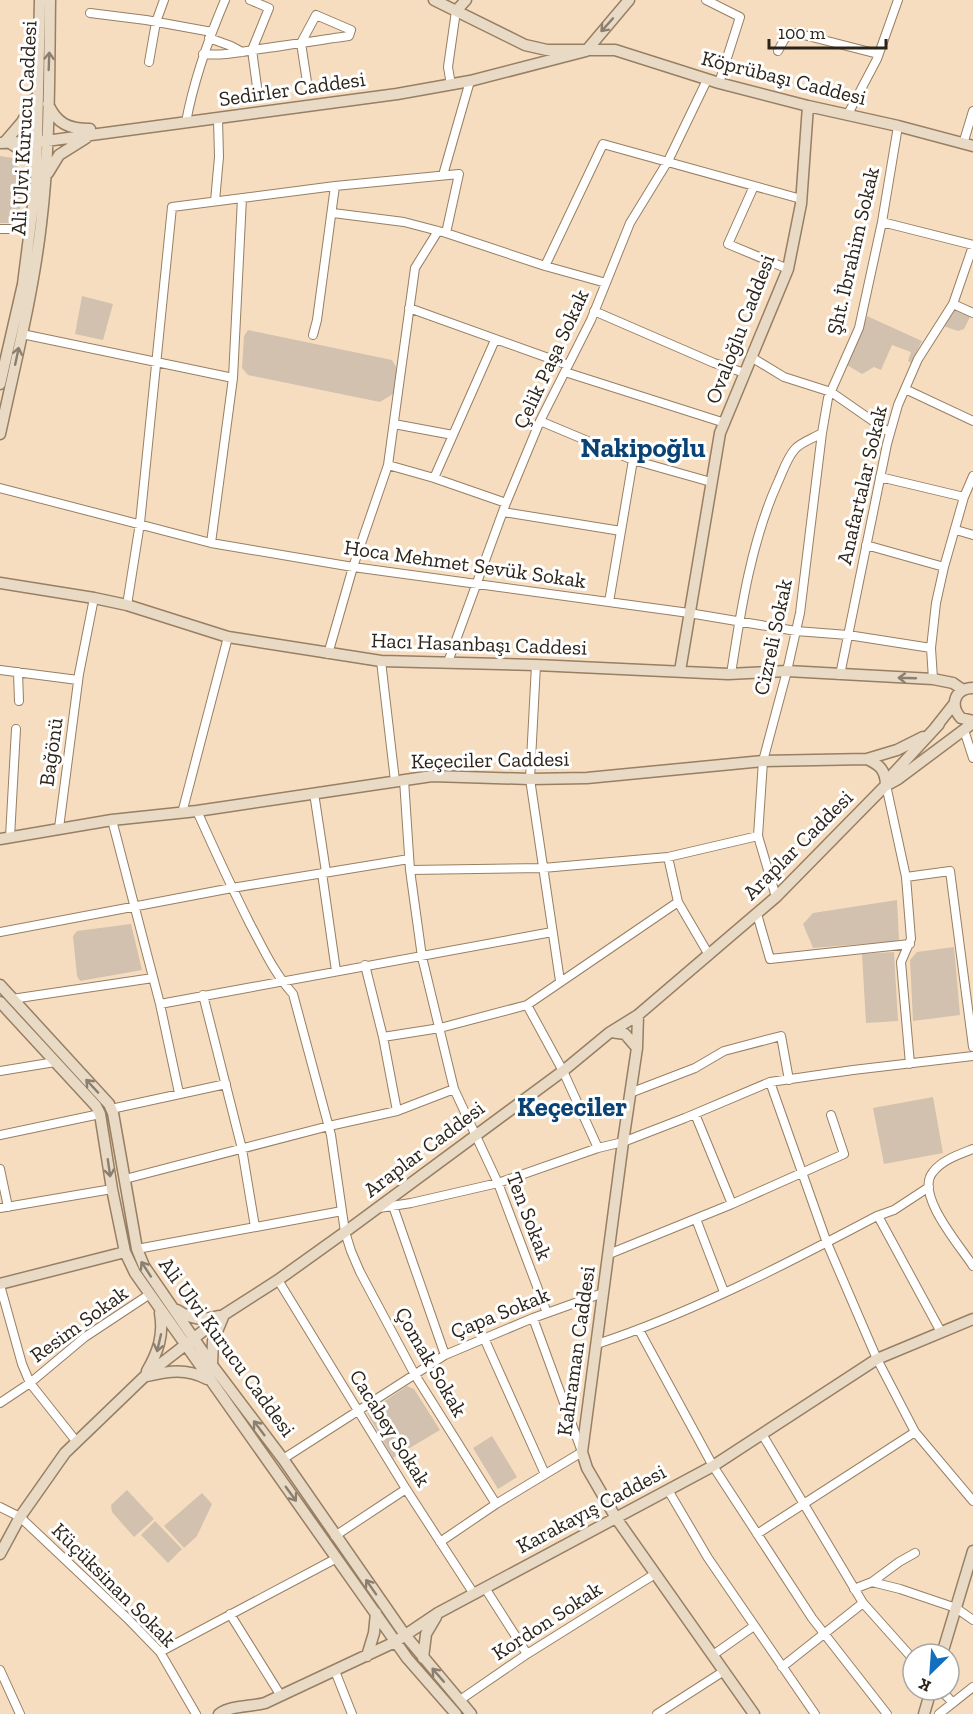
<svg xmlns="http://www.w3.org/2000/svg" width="973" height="1714" font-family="'Zilla Slab',serif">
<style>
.green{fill:#d2c1ae}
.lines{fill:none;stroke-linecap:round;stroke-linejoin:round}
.street-casing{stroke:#977f64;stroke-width:10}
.secondary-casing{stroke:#977f64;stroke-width:13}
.street{stroke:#fff;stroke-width:8}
.secondary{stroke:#e9dac5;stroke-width:10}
.oneway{stroke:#8b7f6f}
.labels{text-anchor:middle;stroke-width:6;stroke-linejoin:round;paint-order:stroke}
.street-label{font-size:21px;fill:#2d2419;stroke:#fff}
.district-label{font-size:27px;font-weight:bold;fill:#094273;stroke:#fff}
</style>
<rect width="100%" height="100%" fill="#f7ddbf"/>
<path class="green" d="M0 156 13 158C25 174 22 197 19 216L10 223H0Z
M82 296 113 304 103 340 75 334Z
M955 309 971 315 964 329 958 331 943 326 952 311Z
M867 316 922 341 911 363 908 361 911 352 892 345 881 370 874 367 862 374 847 365Z
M248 330 392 360 398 370 393 394 380 402 248 375 242 368 244 336Z
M897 900 899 941 813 948 803 924 813 913Z
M131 924 142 970 80 981 77 976 73 936 77 931Z
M954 947 960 1015 913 1021 910 960 917 952Z
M894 952 898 1021 866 1023 862 954Z
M933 1097 943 1153 884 1164 873 1108Z
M407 1386 414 1389 440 1430 393 1458 367 1413Z
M492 1436 517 1477 498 1489 473 1448Z
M127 1490 154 1519 134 1537 112 1512 111 1505Z
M202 1493 212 1504 197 1536 184 1548 164 1526Z
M155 1521 182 1549 168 1563 141 1535Z"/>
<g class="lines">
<defs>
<path id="street" d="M250 0 269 8 252 50 258 94
M706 0 740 17 719 83
M90 13 146 20 212 32
M209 38 231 46 242 52
M778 51 785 38 796 33 878 54
M203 54C223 56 240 52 260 49 290 45 319 40 349 36L351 30 316 15 301 43 307 82
M149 62 156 22 164 0
M451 85 448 67 456 11
M848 114 877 59 898 0
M186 122C194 79 208 40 225 0
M963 144 973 111
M443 175 470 81
M754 186 728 244 788 269
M215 201 219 157 218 119
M333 213 404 222 446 233 545 266 606 283
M882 222 973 245
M0 229H30
M545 266 603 144 801 199
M953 304 973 313
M409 308 568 365
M594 311 714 363 745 373
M22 334 233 378
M313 335 317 320 335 186
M751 357 784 377 831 392 890 433
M565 372 725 423
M905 389 973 421
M540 421 633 460 711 482
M394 424 453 435
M388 465 434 478 506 503
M880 477 964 497
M434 478 495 340
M0 488 211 543 353 567 689 613 796 631 848 635 931 648
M503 512 621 531
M956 530 973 535
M211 543 233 378 242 198
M866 545 944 567
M609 602 633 460
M127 605 140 523 172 207 335 186 459 174 446 233
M328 654 353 567 388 465 415 268 438 231
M381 661 395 781
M448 662 506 503 540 421 591 320 630 223 668 161 707 80
M536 665 530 779 560 981
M0 670 78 680
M18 672 19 701
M731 674C741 609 751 542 778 482 783 471 787 458 795 449 801 442 814 438 822 433
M840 675 887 444 898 405 918 359 953 304 973 246
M933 679 931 648 936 603 944 567 964 497 973 476
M964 730 973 758
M404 780 410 870 422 957 454 1089 498 1183 547 1313
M886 785 906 877 911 939 901 962 910 1064
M314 793 326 872
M197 811C214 849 231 886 250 924 263 948 274 973 293 994L331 1135 345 1232 351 1251 360 1272 415 1375 496 1504
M182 813 228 637
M112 820 160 1004 179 1093
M59 828 79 674 94 598
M10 837 16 729
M668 857 678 902 709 955
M410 870 543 868 668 857 758 836
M322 873 336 971
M906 877 950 871 973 1047
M776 897 758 836 763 761 787 671 800 613 822 433 828 398 859 328 882 222 898 126
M757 914 770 959 910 944
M0 932 232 888 409 859
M365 965 383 1037 397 1111
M203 995 242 1149 255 1227
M12 999 153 978
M160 1004 552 932
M527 1005 563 1071 598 1148
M383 1037 440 1028 527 1005 678 902
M0 1071 55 1062
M770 1082 827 1243 877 1359 915 1432 973 1501
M630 1093 695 1068 724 1051 781 1036 789 1080
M111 1109 226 1084
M695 1114 732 1204
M0 1135 100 1114
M973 1149C960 1154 942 1160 933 1172 914 1194 961 1247 973 1266
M0 1169 8 1207
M125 1179 329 1126 397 1111 454 1089
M393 1206 445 1355
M0 1208 112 1189
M379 1208 411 1203 498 1183 598 1148 623 1142 685 1118 770 1082 853 1070 973 1056
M878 1216 941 1332
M696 1219 724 1292
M137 1249 342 1211
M609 1254 732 1204 844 1154 831 1115
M278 1280 406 1489 474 1594
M0 1285 22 1364 30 1383 76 1441
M639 1330 713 1466 812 1618 887 1714
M484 1338 545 1474
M597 1344C694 1312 786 1264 877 1216L894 1210 929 1187
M0 1403 30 1383 85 1337 150 1294
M762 1434 863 1603 913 1659
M283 1459 445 1355 533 1318 603 1293
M668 1490 708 1558 815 1714
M0 1507 20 1517 127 1618 160 1652 196 1714
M757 1534 915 1432
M335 1536 406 1489
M440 1542 496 1504 582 1452 533 1318
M872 1582 899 1562 915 1553
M485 1588 527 1654
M854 1589 872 1582 900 1589 956 1608 973 1620
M230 1614 281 1696
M160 1652 337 1558
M713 1655 754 1626
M782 1667 863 1603
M0 1670 20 1714
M335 1671 352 1714
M941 1690 953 1703
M460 1700 527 1654 655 1574
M657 1714 724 1671
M939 1714 973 1687"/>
<path id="secondary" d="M434 0 525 45 547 50H615L719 83 808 106 898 126 973 146
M456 11 466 0
M586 51 629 0
M48 104C57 124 69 129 90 129
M0 143 46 141 397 94 470 81 586 51
M4 143 22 122 35 98
M10 143 24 152 36 169
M48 173 59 155 86 138
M0 384 23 284 36 182 40 0
M0 434C15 364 33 294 41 224 50 151 49 73 50 0
M0 583 94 598 127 605 228 637 381 661 536 665 728 674 787 671 933 679 953 683 963 690
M680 671 720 433 788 269 801 204 808 106
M973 688C955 688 949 705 961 718L973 721
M935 728 954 704
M867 759C880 765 885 770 886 784
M887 785 898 779 973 723
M0 839 112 820 197 811 432 776 530 779 587 778 763 761 867 759 897 750 923 737
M0 985 109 1104 113 1113 137 1249 144 1266 212 1365 283 1459 405 1635 471 1714
M0 1002 96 1106 100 1114 112 1189 125 1252 135 1273 407 1658 456 1714
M638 1015 637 1048 623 1142 582 1452 587 1468 616 1518 754 1714
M611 1032 625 1034 637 1048
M0 1284 125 1252
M177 1310C191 1319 202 1321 219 1316
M212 1365 213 1341 223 1317
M147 1371C158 1352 164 1335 160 1313
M147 1376C169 1371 186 1368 207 1379
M0 1554 20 1517 65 1453 144 1377 225 1314 278 1280 345 1232 563 1071 609 1033 638 1015 776 897 886 785 893 774 939 724
M942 1654 973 1551
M367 1656 374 1633 376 1613
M423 1658 426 1634 436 1617
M219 1714C232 1705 250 1707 265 1703L395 1642 438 1613 713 1466 877 1359 973 1319
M924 1714 931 1690"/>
</defs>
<use href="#street" class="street-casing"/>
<use href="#secondary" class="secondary-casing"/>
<use href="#street" class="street"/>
<use href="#secondary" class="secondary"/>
</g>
<defs><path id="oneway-shaft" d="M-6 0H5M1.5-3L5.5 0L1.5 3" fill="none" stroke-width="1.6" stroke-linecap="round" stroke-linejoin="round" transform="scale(1.5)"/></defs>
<g class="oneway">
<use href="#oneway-shaft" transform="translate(607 25) rotate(132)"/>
<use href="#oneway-shaft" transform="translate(49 61) rotate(-88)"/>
<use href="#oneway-shaft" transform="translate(17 356) rotate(-78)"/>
<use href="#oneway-shaft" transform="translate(907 678) rotate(-178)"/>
<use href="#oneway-shaft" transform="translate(92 1086) rotate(-133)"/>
<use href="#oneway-shaft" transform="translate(109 1168) rotate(82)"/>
<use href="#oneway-shaft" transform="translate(146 1269) rotate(-123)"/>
<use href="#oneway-shaft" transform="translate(159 1343) rotate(103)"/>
<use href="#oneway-shaft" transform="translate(259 1428) rotate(-127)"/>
<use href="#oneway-shaft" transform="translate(291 1494) rotate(54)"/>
<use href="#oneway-shaft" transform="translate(371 1587) rotate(-125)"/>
<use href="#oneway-shaft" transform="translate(438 1675) rotate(-131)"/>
</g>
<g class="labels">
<g class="street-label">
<text transform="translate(784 78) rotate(14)" y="7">Köprübaşı Caddesi</text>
<text transform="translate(292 89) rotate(-8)" y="7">Sedirler Caddesi</text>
<text transform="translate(24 128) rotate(-87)" y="7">Ali Ulvi Kurucu Caddesi</text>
<text transform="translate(853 251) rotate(-77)" y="7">Şht. İbrahim Sokak</text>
<text transform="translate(740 329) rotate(-69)" y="7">Ovaloğlu Caddesi</text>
<text transform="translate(551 359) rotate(-65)" y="7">Çelik Paşa Sokak</text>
<text transform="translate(862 485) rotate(-77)" y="7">Anafartalar Sokak</text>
<text transform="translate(465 564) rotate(8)" y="7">Hoca Mehmet Sevük Sokak</text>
<text transform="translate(773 637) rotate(-78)" y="7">Cizreli Sokak</text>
<text transform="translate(479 644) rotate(2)" y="7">Hacı Hasanbaşı Caddesi</text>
<text transform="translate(51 752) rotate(-82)" y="7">Bağönü</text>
<text transform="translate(490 760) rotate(-1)" y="7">Keçeciler Caddesi</text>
<text transform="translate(798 845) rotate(-45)" y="7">Araplar Caddesi</text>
<text transform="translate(424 1149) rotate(-37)" y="7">Araplar Caddesi</text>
<text transform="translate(529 1216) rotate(69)" y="7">Ten Sokak</text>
<text transform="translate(500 1313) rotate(-22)" y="7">Çapa Sokak</text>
<text transform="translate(79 1324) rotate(-36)" y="7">Resim Sokak</text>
<text transform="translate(227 1347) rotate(54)" y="7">Ali Ulvi Kurucu Caddesi</text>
<text transform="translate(576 1351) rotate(-82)" y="7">Kahraman Caddesi</text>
<text transform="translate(431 1362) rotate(60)" y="7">Çomak Sokak</text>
<text transform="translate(390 1428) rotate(58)" y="7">Cacabey Sokak</text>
<text transform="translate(591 1509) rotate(-28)" y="7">Karakayış Caddesi</text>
<text transform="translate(114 1585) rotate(45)" y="7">Küçüksinan Sokak</text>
<text transform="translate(547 1621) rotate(-33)" y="7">Kordon Sokak</text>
</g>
<g class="district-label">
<text x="643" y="457">Nakipoğlu</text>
<text x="572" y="1116">Keçeciler</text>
</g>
</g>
<g transform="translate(931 1672) rotate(205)"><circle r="28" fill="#ffffff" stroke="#aba7a3" stroke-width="1.5"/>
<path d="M0-4.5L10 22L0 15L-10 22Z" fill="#136ebb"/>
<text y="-9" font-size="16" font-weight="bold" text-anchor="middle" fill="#2d2419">K</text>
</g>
<path d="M769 39v9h117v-9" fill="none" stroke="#2d2419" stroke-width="3"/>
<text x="778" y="39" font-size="18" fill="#2d2419" stroke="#ffffff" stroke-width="4.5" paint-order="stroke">100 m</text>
</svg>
